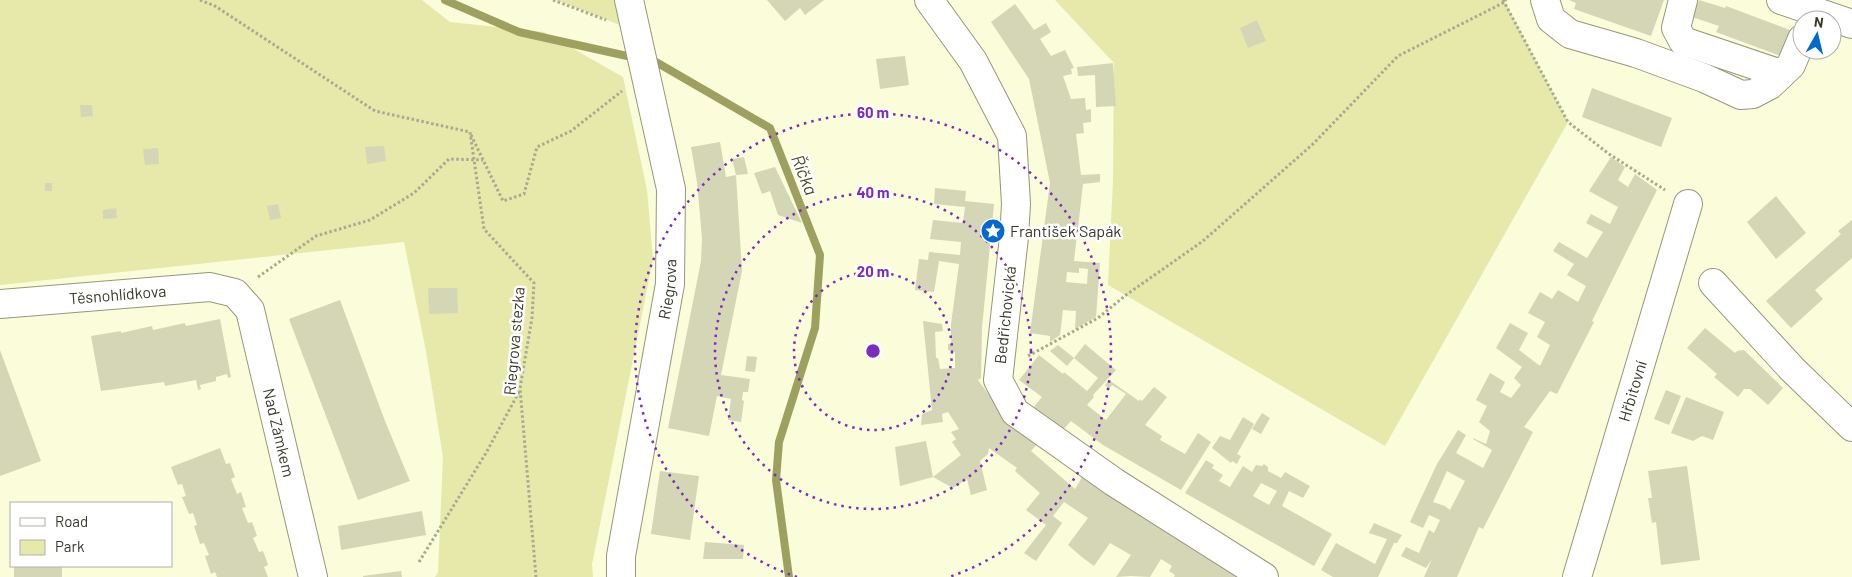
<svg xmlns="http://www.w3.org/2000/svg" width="1852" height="577" font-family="Barlow,sans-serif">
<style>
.green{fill:#e6e9aa}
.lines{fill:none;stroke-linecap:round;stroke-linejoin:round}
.stream{stroke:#9ea060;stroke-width:8}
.building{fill:#d5d6b6;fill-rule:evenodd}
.minor-casing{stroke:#969879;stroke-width:30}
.path{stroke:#a8aa90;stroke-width:3;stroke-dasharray:2.5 2.5;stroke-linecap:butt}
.minor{stroke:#fff;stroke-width:28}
.ring{fill:none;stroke:#7b2cbf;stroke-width:2.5;stroke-dasharray:2.5 5}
.labels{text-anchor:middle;stroke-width:5;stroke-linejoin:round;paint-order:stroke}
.poi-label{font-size:16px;fill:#38382b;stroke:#fff;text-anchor:start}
.street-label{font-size:16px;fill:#38382b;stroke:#fff}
.water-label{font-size:18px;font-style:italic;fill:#4b4c1b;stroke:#fff}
.centre{fill:#7b2cbf;stroke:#fff;stroke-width:2.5}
.ring-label{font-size:15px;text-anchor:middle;font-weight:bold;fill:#7b2cbf;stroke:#fff;stroke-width:5;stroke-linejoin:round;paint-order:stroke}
</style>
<rect width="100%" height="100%" fill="#fafcda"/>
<path class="green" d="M0 0H422L450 22 544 32 623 77 647 190 653 259 592 564 593 577H435L438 572 443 457 426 351 404 242 0 285Z
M553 0H629L635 31 559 1Z
M1055 0H1506L1505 2 1568 122 1385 446 1108 285 1113 181 1114 63Z"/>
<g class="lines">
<path class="stream" d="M445 0 519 32 636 58
M647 60 656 62 770 128 820 255 815 328 779 442 776 480 789 577"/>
</g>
<path class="building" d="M767 0H824L805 15 800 8 785 21Z
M1569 0H1664L1651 36 1574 9 1576 3Z
M1699 0 1725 8 1726 6 1790 30 1781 56 1716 32 1719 26 1692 17Z
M1015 4 1034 30 1046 23 1051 32 1040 39 1051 56 1065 50 1074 68 1071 69 1072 74 1063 76 1071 99 1085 98 1086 110 1091 109V122L1083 123 1084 133 1076 134 1081 175 1100 174V182L1083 184 1078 228 1092 229V237L1077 235 1074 261 1100 263 1096 317 1075 329 1076 311 1063 310 1060 335 1050 342V336L1030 333 1050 183 1029 79 991 22ZM1079 268 1088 269 1087 284 1066 282 1067 272 1079 273Z
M1257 20 1266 41 1248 48 1240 28Z
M905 56 909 85 880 89 876 59Z
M1113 63 1116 106 1096 107 1095 75 1078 76 1077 67Z
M1592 88 1672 118 1661 147 1582 117Z
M80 105H92L93 116 81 117Z
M720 142 726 177 736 175 742 271 721 375 750 379 748 392H743L742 400 744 401 741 422 728 420 731 399 717 396 709 436 668 428 701 261 702 238 697 182 691 147Z
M384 146 386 161 367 164 365 147Z
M158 148 159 164 145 165 143 149Z
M744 157 748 174 736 175 732 159Z
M1611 157 1625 167 1618 180 1628 187 1635 174 1657 190 1592 321 1594 322 1557 394 1550 391 1524 427 1533 432 1483 529 1479 527 1457 577H1424L1432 559 1426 568 1401 556 1406 547 1419 553 1429 530 1434 533 1440 520 1429 515 1423 528 1410 522 1437 464 1458 430 1466 435 1456 453 1483 468 1492 450 1473 439V438L1486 444 1490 431 1479 422 1487 406 1476 400 1490 373 1505 382 1500 392 1511 398 1521 385 1514 378 1522 367 1496 348 1510 323 1528 333 1519 350 1540 366 1550 345 1537 337 1545 322 1528 313 1540 292 1552 299 1558 290 1578 302 1586 286 1567 275 1574 264 1553 251 1559 242 1587 258 1603 232 1586 223 1591 214 1610 224 1618 207 1589 191ZM1447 471 1465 481 1450 510 1445 506 1433 502Z
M775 167 802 223 778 215 770 191 762 194 754 173Z
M45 183H52V191H45Z
M935 188 966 191 965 201 994 204 982 328 981 378 978 380 1008 421 1038 443 1031 451 1075 489 1084 474 1243 577H1174L1175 575 1169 571 1172 566 1161 559 1150 577 1131 576 1116 577 1131 555 1110 543 1094 566 1083 558 1068 545 1088 518 1064 502 1053 516 1062 523 1036 561 1024 553 1046 525 1026 510 1040 493 1015 471 1017 468 989 448 988 454 980 461 987 490 971 495 967 479 953 488 933 477 961 455 952 442 956 439 951 432 959 429 948 412 942 414 943 422 921 425 922 414 932 410 923 321 942 324 943 331 935 332 936 358H938L940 369 955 368V352L948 350V344H951V324L959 264 939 261 934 292 915 290 919 259 928 260 929 252 960 255 961 242 930 239 933 220 963 223 965 207 934 204Z
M1776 196 1806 233 1776 259 1747 222Z
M278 204 281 218 270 220 267 206Z
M116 208 117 218 103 219V210Z
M1852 220V258L1815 290 1823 299 1791 328 1766 301 1841 234 1838 231Z
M428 288H457L458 313 429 314Z
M340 300 385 421 410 481 358 500 289 319Z
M220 319 231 377 228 378 227 374 216 377V381L200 385 201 389 198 390 196 380 165 386 164 382 101 391 91 336 121 331V333L152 326 153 330 185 323 186 326Z
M1705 328 1735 353 1737 351 1744 350 1783 388 1768 405 1750 389H1744L1738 397 1714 377 1717 374 1687 348Z
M1085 344 1116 370 1093 395 1094 397 1087 405 1106 420 1126 394 1112 385 1109 389 1105 385 1109 380 1139 401 1140 399 1142 401 1154 387 1167 397 1145 425 1162 436 1160 440 1185 454 1198 433 1211 442 1181 490 1103 445 1071 421 1062 431 1033 408 1042 397 1019 380 1039 355 1063 374 1064 372 1087 391 1098 378 1074 358 1067 366 1050 351 1058 345 1074 358Z
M0 350 41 461 0 476Z
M747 356 757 357 755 372 745 371Z
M1666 390 1681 396 1669 425 1654 419Z
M1686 397 1724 412 1713 440 1702 436 1693 441 1671 433Z
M1262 413 1270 418 1261 434 1252 429Z
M1243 417 1254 424 1237 454 1241 456 1237 464 1232 461 1231 463 1212 448 1220 436 1230 440Z
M926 441 933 477 900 486 895 447Z
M220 448 226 464 230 463 235 477 231 479 237 494 241 492 246 507 242 508 248 523 252 522 257 536 253 538 259 552 263 551 268 565 264 567 268 577H217L215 572 211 574 205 556 209 555 204 543 200 544 194 526 197 525 193 513 189 514 182 497 186 496 182 484 178 485 171 467Z
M1206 460 1214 465 1212 468 1223 475 1219 481 1230 487 1243 466 1252 472 1256 465 1262 466 1264 464 1268 467V471L1281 478 1285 472 1310 486 1303 498 1289 491 1282 506 1332 534 1314 566 1185 493ZM1261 483 1277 491 1269 505 1253 496Z
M1687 466 1700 560 1661 565 1656 522 1652 523 1648 498H1652L1648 471Z
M660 471 699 476 690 540 651 534Z
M422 511 426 535 341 550 338 526Z
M1374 523 1402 535 1397 543H1394L1378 577H1333L1321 570 1336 543 1375 564 1387 539 1369 533Z
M705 542 744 545 743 559H703Z
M14 566H62V577H14Z
M401 571 402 577H363V576Z"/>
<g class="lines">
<defs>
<g id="minor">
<path d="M929 0 973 61 1012 136 1016 204 1014 237 998 380 1015 412 1114 482 1264 577"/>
<path d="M1545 0 1551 19 1570 34 1636 53 1704 78 1741 95 1753 94 1770 85 1791 65 1802 39"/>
<path d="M1683 0 1676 28 1683 41 1781 74"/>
<path d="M1781 0 1852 24"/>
<path d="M1713 283 1792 369 1852 427"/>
<path id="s1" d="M0 304 210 287 235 293 250 310 313 577"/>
<path id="s2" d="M621 577V556L670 284 671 189 629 0"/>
<path id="s3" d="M1577 577 1688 204"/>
</g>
</defs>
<use href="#minor" class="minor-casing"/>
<path class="path" d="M200 0 215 6 375 111 470 132 484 229 534 283 532 318 520 388 536 577
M553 0 606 20
M1503 0 1568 122 1609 154 1665 190
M471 135 503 201 524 194 537 147 571 131 622 91
M258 277 316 236 370 220 414 193 449 159 483 160
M1028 356 1098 318 1126 295 1203 241 1313 144 1398 56 1505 2 1506 0
M419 562 486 453 520 390"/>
<use href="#minor" class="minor"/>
</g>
<g class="ring">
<circle cx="873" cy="351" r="79"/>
<circle cx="873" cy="351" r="158"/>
<path d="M797 577A238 238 0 1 1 949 577"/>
</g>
<defs>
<symbol id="sight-disc" viewBox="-11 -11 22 22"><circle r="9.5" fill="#0269d1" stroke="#fff"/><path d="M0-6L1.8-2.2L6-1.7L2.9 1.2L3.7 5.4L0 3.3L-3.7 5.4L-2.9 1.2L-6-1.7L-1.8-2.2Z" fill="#fff"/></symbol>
</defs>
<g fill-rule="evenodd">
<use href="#sight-disc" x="979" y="217" width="28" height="28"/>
</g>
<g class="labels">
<g class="poi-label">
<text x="1010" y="237">František Sapák</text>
</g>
<g class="street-label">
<text dy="6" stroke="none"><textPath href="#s2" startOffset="292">Riegrova</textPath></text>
<text dy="6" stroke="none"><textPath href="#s1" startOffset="118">Těsnohlídkova</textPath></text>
<text transform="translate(1005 315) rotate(-84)" y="6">Bedřichovická</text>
<text transform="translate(514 341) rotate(-85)" y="6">Riegrova stezka</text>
<text dy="6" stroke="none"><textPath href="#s3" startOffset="194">Hřbitovní</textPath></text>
<text dy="6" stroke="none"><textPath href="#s1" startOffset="385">Nad Zámkem</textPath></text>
</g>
<g class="water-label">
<text transform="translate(804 175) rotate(68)" y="6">Říčka</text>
</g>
</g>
<circle cx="873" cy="351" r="8" class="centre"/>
<g class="ring-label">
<text x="873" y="118">60 m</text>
<text x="873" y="198">40 m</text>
<text x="873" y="277">20 m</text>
</g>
<rect x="10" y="502" width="162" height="65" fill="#ffffff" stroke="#afafaa"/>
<rect x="20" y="518" width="25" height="8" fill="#ffffff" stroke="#afafaa"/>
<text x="55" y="527" font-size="15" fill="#38382b">Road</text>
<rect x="20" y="540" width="25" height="15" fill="#e6e9aa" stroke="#afafaa"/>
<text x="55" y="552" font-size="15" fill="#38382b">Park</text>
<g transform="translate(1817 35) rotate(8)"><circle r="24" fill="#ffffff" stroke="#afafaa"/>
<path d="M0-4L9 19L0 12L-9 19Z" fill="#0269d1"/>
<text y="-8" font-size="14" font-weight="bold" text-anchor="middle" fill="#38382b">N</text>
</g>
</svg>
